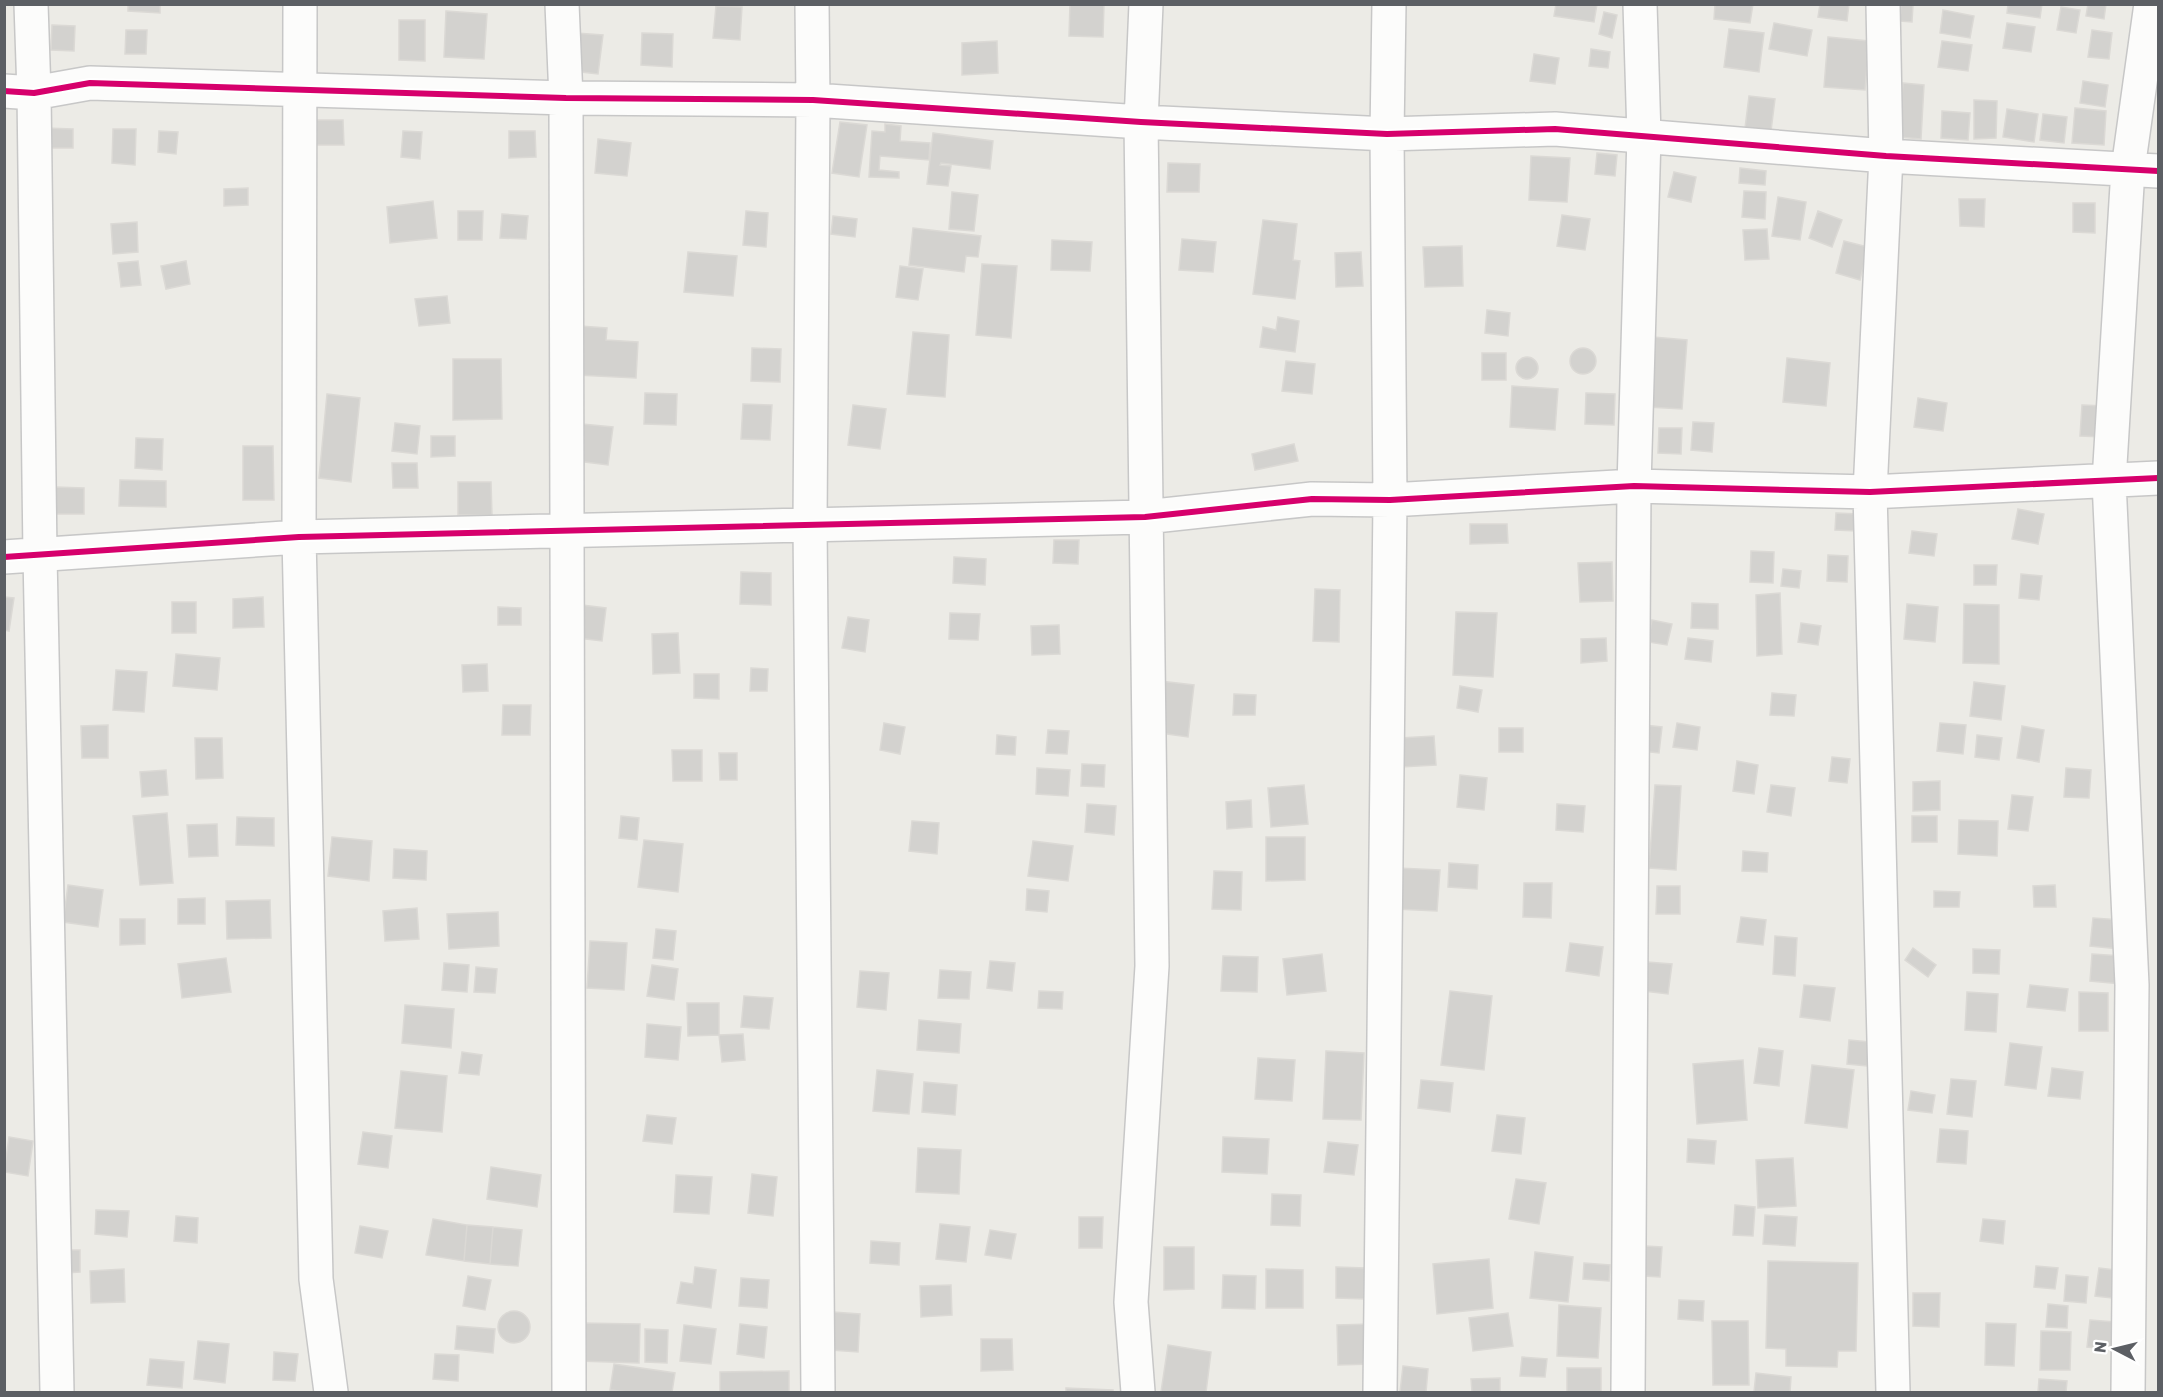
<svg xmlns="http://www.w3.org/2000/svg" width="2163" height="1397" font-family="Rubik,sans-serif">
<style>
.building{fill:#d3d2cf;stroke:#dbd9d5;stroke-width:1.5}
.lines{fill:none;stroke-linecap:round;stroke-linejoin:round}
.minor-casing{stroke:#c7c7c7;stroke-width:36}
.minor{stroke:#fcfcfb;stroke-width:33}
.cycleway-casing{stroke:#fff;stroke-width:10}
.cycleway{stroke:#d6006c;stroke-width:6}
</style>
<rect width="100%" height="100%" fill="#ecebe6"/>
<path class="building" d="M128 4H160V13L128 11Z
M1070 4H1104L1103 37 1069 36Z
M1556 4H1597L1594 22 1554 16Z
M1715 4H1753L1750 23 1714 19Z
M1820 4H1849L1847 21 1818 17Z
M1901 4 1913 5 1912 22 1900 21Z
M2008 4H2042L2040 18 2007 13Z
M2088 4H2106L2104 19 2086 16Z
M716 6 742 7 740 40 713 38Z
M2061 7 2080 10 2076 33 2057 30Z
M1943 10 1974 16 1970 38 1940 33Z
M446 11 487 14 484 59 444 57Z
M1604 12 1617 15 1612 38 1599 34Z
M399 20H425V61L399 60Z
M1774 23 1812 30 1807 56 1769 49Z
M2007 23 2035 27 2031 52 2003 48Z
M52 25 75 26 74 51 51 50Z
M1729 29 1764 33 1759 72 1724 67Z
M126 30H147L146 54H125Z
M2092 30 2112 33 2109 59 2088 57Z
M576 33 603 35 598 74 572 71Z
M642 33 673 34 672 67 641 65Z
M1828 37 1869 41 1865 90 1824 87Z
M997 41 998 73 962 75V43Z
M1942 41 1972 45 1968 71 1938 67Z
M1591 49 1610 52 1608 68 1589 66Z
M1534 54 1559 58 1555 84 1530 81Z
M2083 81 2108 85 2105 107 2080 103Z
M1903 83 1924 85 1921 139 1899 137Z
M1749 96 1775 99 1771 131 1745 128Z
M1974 100 1997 101 1996 138 1974 139Z
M2075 108 2106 111 2104 145 2072 143Z
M2007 109 2038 114 2034 142 2003 137Z
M1942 111 1970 113 1968 140 1941 138Z
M2043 114 2067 117 2064 143 2040 140Z
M313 120H343L344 145H313Z
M840 122 867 125 859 177 832 173Z
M885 124 901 126 900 141 930 143 929 160 880 156 879 170 899 172V178L869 177 872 131 885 132Z
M45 128 73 129V148H44Z
M113 129H136L135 165 112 163Z
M159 131 178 132 176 154 158 152Z
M403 131 422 132 420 159 401 157Z
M509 131H535L536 157 509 158Z
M933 133 993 141 990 169 941 163 940 165 951 166 948 186 927 184Z
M598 139 631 143 627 176 595 173Z
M1597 153 1617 155 1615 176 1595 174Z
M1531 156 1570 158 1567 202 1529 200Z
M1168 163 1200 164 1199 192H1167Z
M1740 168 1766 171 1765 185 1739 183Z
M1674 172 1696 177 1691 202 1668 197Z
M248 188V205L224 206V189Z
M1744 191 1766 192 1765 219 1742 217Z
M952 192 978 195 974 231 949 229Z
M1778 197 1806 202 1800 240 1772 236Z
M1959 199H1985L1984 227 1960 226Z
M433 201 437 238 390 243 387 207Z
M2073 203H2095V233L2073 232Z
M458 211H483L482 240H458Z
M746 211 768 213 766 247 743 245Z
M1818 211 1842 220 1832 247 1809 238Z
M502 214 528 216 526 239 500 238Z
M1562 215 1590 219 1585 250 1557 246Z
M833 216 857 219 855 237 831 234Z
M1263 220 1297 224 1293 260 1300 261 1295 299 1253 294Z
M137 222 138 252 113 254 111 224Z
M913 228 981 236 978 257 966 256 964 272 909 265Z
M1767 229 1769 259 1745 260 1743 230Z
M1182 239 1216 242 1213 272 1179 270Z
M1052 240 1092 242 1090 271 1051 270Z
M1844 241 1868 247 1860 280 1836 273Z
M1462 246 1463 286 1425 287 1423 247Z
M688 252 737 256 733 296 684 292Z
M1361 252 1363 286 1336 287 1335 253Z
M138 261 141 285 121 287 118 263Z
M186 261 190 284 166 289 161 266Z
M982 264 1017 266 1011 338 976 335Z
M900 266 923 269 918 300 896 297Z
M447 296 450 323 419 326 415 299Z
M1487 310 1510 313 1508 336 1485 333Z
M1278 317 1299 321 1295 352 1260 347 1263 327 1276 330Z
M580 326 607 328 606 340 638 342 636 378 577 375Z
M913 332 949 335 945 397 907 394Z
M1653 337 1687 340 1682 409 1648 407Z
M752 348 781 349 780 382 751 381Z
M1570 361a13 13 0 1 1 26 0a13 13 0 1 1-26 0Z
M1482 353H1506V380H1482Z
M1516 368a11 11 0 1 1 22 0a11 11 0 1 1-22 0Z
M1787 358 1830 363 1826 406 1783 402Z
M453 359H501L502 419 453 420Z
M1286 361 1315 364 1312 394 1282 391Z
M1512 386 1558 389 1555 430 1510 427Z
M645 393 677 394 676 425 644 424Z
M1586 393 1615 394 1614 425 1585 424Z
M327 394 360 398 351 482 319 478Z
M1918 398 1947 403 1943 431 1914 427Z
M743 404 772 405 770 440 741 439Z
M853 405 886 409 880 449 848 445Z
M2082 405 2105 406 2103 437 2080 436Z
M1693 422 1714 423 1712 452 1691 450Z
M395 423 420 426 417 454 392 451Z
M582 424 613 427 608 465 577 461Z
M1659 428H1682L1681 454 1658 453Z
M431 436H455V456L431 457Z
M136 438 163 439 162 470 135 468Z
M1294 444 1298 461 1255 470 1252 454Z
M243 446H273L274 500H243Z
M392 463H417L418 488H393Z
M120 480 166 481V507L119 506Z
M458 482H491L492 515H458Z
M55 487 84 488V514H54Z
M2018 509 2044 514 2038 544 2012 539Z
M1836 513 1859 514 1857 531 1835 530Z
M1470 524H1507L1508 543 1470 544Z
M1912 531 1937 534 1934 556 1909 553Z
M1054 540H1079L1078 564 1053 563Z
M1751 551 1774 552 1773 583 1750 582Z
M1828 555 1848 556 1847 582 1827 581Z
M954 557 986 559 985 585 953 583Z
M1612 562 1613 601 1580 602 1578 563Z
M1974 565H1997L1996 585H1974Z
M1783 569 1801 571 1799 588 1781 586Z
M741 572 771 573V605L740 604Z
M2021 574 2042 576 2039 600 2019 598Z
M1315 589 1340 590 1339 642 1313 641Z
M1780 593 1782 654 1757 656 1756 595Z
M4 597 14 598 9 631 4 630Z
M263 597 264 627 233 628V599Z
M172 602H196V633H172Z
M1692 603 1718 604V629L1691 628Z
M1907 604 1938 607 1935 642 1904 639Z
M1964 604 1999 605V664L1963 663Z
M582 605 606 608 602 641 578 638Z
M498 607 521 608V625H498Z
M1456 612 1497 613 1493 677 1453 675Z
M950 613 980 614 978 640 949 639Z
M848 617 869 620 865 652 842 648Z
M1652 620 1672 624 1667 645 1648 642Z
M1801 623 1821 626 1818 645 1798 642Z
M1059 625 1060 654 1032 655 1031 626Z
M678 633 680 673 653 674 652 634Z
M1606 638 1607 661 1581 663V639Z
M1688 638 1713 641 1711 662 1685 659Z
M176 654 220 658 217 690 173 686Z
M487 664 488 691 463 692 462 665Z
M751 668 768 669 767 691H750Z
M116 670 147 672 144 712 113 710Z
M694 674H719V699L694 698Z
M1160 681 1194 685 1188 737 1153 732Z
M1974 682 2005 686 2001 720 1970 716Z
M1460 686 1482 690 1478 712 1457 708Z
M1772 693 1796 695 1794 716 1770 715Z
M1234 694 1256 695 1255 715H1233Z
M503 705H531L530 735H502Z
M884 723 905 727 900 754 880 750Z
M1677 723 1700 727 1697 750 1673 747Z
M1940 723 1966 725 1963 754 1937 751Z
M108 725V758H82L81 726Z
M1644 725 1662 727 1659 753 1641 751Z
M2022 726 2044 730 2039 762 2017 758Z
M1499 728H1523V752H1499Z
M1048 730 1069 731 1067 754 1046 753Z
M997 735 1016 737 1015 755 996 754Z
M1977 735 2002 738 1999 760 1975 757Z
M1434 736 1436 765 1401 767 1400 738Z
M195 738H222L223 778 196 779Z
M672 750H702V781H673Z
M719 753H737V780H720Z
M1832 757 1850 759 1847 783 1829 781Z
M1737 761 1758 765 1754 794 1733 791Z
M1082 764 1105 765 1104 787 1081 786Z
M1037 768 1070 770 1068 796 1036 794Z
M2066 768 2091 770 2089 798 2064 797Z
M166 770 168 795 142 797 140 772Z
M1460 775 1487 778 1484 810 1457 807Z
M1940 781V810L1913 811V782Z
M1304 785 1308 824 1271 827 1268 788Z
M1655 785 1681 786 1676 870 1649 868Z
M1771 785 1795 788 1791 816 1767 812Z
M2012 795 2033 797 2028 831 2008 829Z
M1251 800 1252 827 1227 829 1226 802Z
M1087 804 1116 806 1114 835 1085 832Z
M1557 804 1585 806 1583 832 1556 830Z
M167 813 173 883 140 885 133 816Z
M621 816 639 818 637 840 619 838Z
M1912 816H1937V842H1912Z
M237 817 274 818V846L236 845Z
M1959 820 1998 821 1997 856 1958 854Z
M912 821 939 823 937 854 909 851Z
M217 824 218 856 189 857 187 825Z
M332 837 372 841 369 881 328 876Z
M1266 837H1305V880L1266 881Z
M644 840 683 844 678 892 638 887Z
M1033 841 1073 846 1068 881 1028 876Z
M394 849 427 851 426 880 393 878Z
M1743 851 1768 853 1767 872 1742 871Z
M1449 863 1478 865 1477 889 1448 887Z
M1397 868 1440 870 1437 911 1395 909Z
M1214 871 1242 872 1241 910 1212 909Z
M1524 883H1552L1551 918 1523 917Z
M68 885 103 890 98 927 63 922Z
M2055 885 2056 907H2034L2033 886Z
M1657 886H1680V914H1656Z
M1027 889 1049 891 1047 912 1026 910Z
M1934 891 1960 892 1959 907H1934Z
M205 898V924H178V899Z
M270 900 271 938 227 939 226 901Z
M417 908 419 939 385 941 383 911Z
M498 912 499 946 449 949 447 914Z
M1741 917 1766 920 1763 945 1737 942Z
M2093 918 2121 920 2119 949 2090 946Z
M120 919H145V944L120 945Z
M656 929 676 931 673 960 653 958Z
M1775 936 1797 938 1795 976 1773 974Z
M590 941 627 943 624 990 587 988Z
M1570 943 1603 947 1599 976 1566 971Z
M1913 948 1936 965 1928 977 1905 960Z
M1973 949 2000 950 1999 974 1973 973Z
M1322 954 1326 991 1287 995 1283 959Z
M2092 954 2122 956 2121 984 2090 981Z
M1223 956 1258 957 1257 992 1221 991Z
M226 958 231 992 182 998 178 964Z
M990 961 1015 963 1012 991 987 988Z
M1647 962 1672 964 1668 994 1644 991Z
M444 963 469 965 467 992 442 990Z
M652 965 678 969 674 1000 647 996Z
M476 967 497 969 495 993 474 992Z
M940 970 971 972 969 999 938 998Z
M860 971 889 973 886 1010 857 1007Z
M1804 985 1835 988 1830 1021 1800 1017Z
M2030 985 2068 989 2065 1011 2027 1007Z
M1039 991 1063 992 1062 1009 1038 1008Z
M1450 991 1492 996 1484 1070 1441 1065Z
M1967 992 1998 994 1996 1032 1965 1030Z
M2079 992 2108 993V1031H2079Z
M744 996 773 998 769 1029 741 1027Z
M687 1003H719V1035L688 1036Z
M405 1005 454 1009 451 1048 402 1043Z
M919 1020 961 1024 959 1053 917 1050Z
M647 1024 681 1027 678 1060 645 1057Z
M743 1034 745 1060 722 1062 719 1035Z
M1849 1040 1870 1042 1867 1066 1847 1064Z
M2010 1043 2042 1047 2036 1089 2005 1085Z
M1759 1048 1783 1051 1779 1086 1754 1083Z
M1326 1051 1364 1053 1361 1120 1323 1119Z
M462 1052 482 1055 479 1075 459 1073Z
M1258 1058 1295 1060 1292 1101 1255 1099Z
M1743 1060 1747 1120 1697 1124 1693 1064Z
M1812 1065 1854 1070 1847 1128 1805 1123Z
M2052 1068 2083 1072 2080 1099 2048 1096Z
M877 1070 913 1074 909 1114 873 1111Z
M401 1071 447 1076 442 1132 395 1128Z
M1951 1079 1976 1081 1972 1117 1947 1114Z
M1421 1080 1453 1083 1450 1112 1418 1108Z
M924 1082 957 1085 955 1115 922 1112Z
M1911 1091 1935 1095 1932 1113 1908 1110Z
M647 1115 676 1118 672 1144 643 1141Z
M1497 1115 1525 1118 1521 1154 1492 1151Z
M1940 1129 1968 1131 1966 1164 1937 1162Z
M363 1132 392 1136 388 1168 358 1164Z
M9 1137 33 1141 28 1176 4 1172Z
M1223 1137 1269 1139 1267 1174 1222 1172Z
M1688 1139 1716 1141 1714 1164 1687 1162Z
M1328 1142 1358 1145 1354 1175 1324 1172Z
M918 1148 961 1150 959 1194 916 1192Z
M1793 1158 1796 1206 1758 1208 1756 1160Z
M491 1167 541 1175 537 1207 487 1199Z
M752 1174 777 1177 773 1216 748 1213Z
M676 1175 712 1177 709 1214 674 1212Z
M1516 1179 1546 1183 1539 1224 1509 1219Z
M1272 1194 1301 1195 1300 1226 1271 1225Z
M1735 1205 1755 1207 1753 1236 1733 1235Z
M96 1210 129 1211 127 1237 95 1234Z
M1765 1215 1797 1217 1795 1246 1763 1244Z
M176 1216 198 1218 197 1243 174 1241Z
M1079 1217H1103L1102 1248H1079Z
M433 1219 467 1225 464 1261 426 1255Z
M1983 1219 2005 1221 2003 1244 1980 1241Z
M940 1224 970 1227 966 1262 936 1259Z
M467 1225 493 1227 490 1264 464 1261Z
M360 1226 388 1231 382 1258 355 1253Z
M493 1227 522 1230 518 1266 490 1264Z
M990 1230 1016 1234 1011 1259 985 1255Z
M871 1241 900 1243 899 1265 870 1263Z
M1645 1246 1662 1247 1660 1277 1644 1276Z
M1164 1247H1194V1289L1164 1290Z
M65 1250H80V1272L66 1273Z
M1535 1252 1573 1257 1568 1302 1530 1298Z
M1489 1259 1493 1308 1437 1314 1433 1264Z
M1768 1261 1858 1263 1856 1351H1838L1837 1367 1786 1366V1349L1766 1348Z
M1584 1263 1610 1265 1609 1281 1583 1279Z
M2036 1266 2058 1268 2055 1289 2034 1287Z
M695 1267 716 1270 711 1308 677 1303 681 1282 693 1284Z
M1336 1267 1366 1268 1365 1299 1336 1298Z
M2099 1268 2115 1270 2112 1298 2095 1296Z
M124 1269 125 1302 91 1303 90 1271Z
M1266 1269 1303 1270V1308H1266Z
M1223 1275 1256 1276 1255 1309 1222 1308Z
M2066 1275 2088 1277 2086 1303 2064 1301Z
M468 1276 491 1280 485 1310 463 1306Z
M741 1278 769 1280 767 1308 739 1306Z
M951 1285 952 1315 921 1317 920 1286Z
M1913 1293H1940L1939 1327 1913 1326Z
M1679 1300 1704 1301 1703 1321 1678 1319Z
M2048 1304 2068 1306 2067 1328 2046 1327Z
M1559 1305 1601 1308 1598 1358 1557 1356Z
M498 1327a16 16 0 1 1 32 0a16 16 0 1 1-32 0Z
M833 1312 860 1314 858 1352 831 1350Z
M1508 1313 1513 1346 1473 1351 1469 1318Z
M2090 1320 2115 1322 2114 1350 2087 1347Z
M1712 1321H1748L1749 1385H1713Z
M579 1323 640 1324 639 1363 578 1361Z
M1986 1323 2016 1324 2014 1366 1985 1365Z
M740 1324 767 1327 764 1358 737 1354Z
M1371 1324 1373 1364 1338 1365 1337 1325Z
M684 1325 716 1329 711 1364 680 1361Z
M457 1326 495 1329 493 1353 455 1349Z
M645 1329 668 1330 667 1363 645 1362Z
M2041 1331 2071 1332 2070 1370H2040Z
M981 1339H1012L1013 1370 981 1371Z
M198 1341 229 1344 225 1383 194 1379Z
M1168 1345 1211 1352 1206 1392H1161Z
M274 1352 298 1354 295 1381 273 1380Z
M435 1354 459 1355 458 1381 433 1379Z
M1522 1357 1547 1359 1545 1377 1520 1376Z
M150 1359 184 1362 182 1388 147 1385Z
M614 1364 675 1373 672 1392H628L610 1390Z
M1403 1366 1428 1369 1426 1392H1400Z
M1567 1368H1601V1392H1567Z
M789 1371V1392H720V1372Z
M1756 1373 1791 1377 1790 1392H1754Z
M1500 1378V1392H1472L1471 1379Z
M2039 1379 2067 1381 2066 1392H2038Z
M1066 1388 1113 1390V1392H1066Z"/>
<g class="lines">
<defs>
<path id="minor" d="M31 4 34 93 40 555 57 1392
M300 4 299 537 316 1279 331 1392
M562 4 566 98 569 1392
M812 4 813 100 810 524 818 1392
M1883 4 1886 156 1870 492 1893 1392
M4 91 34 93 90 83 566 98 813 100 1141 122 1387 134 1555 129 1886 156 2158 171
M4 557 299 537 1145 517 1312 499 1390 500 1634 486 1870 492 2158 478
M1138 1392 1131 1302 1152 966 1141 122 1146 4
M1380 1392 1390 500 1387 134 1389 4
M1628 1392 1634 486 1644 136 1640 4
M2128 1392 2132 985 2109 481 2128 169 2151 4"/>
</defs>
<use href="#minor" class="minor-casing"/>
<use href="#minor" class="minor"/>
<defs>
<path id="cycleway" d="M4 91 34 93 90 83 566 98 813 100 1141 122 1387 134 1555 129 1886 156 2158 171
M4 557 299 537 1145 517 1312 499 1390 500 1634 486 1870 492 2158 478"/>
</defs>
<use href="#cycleway" class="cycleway-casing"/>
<use href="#cycleway" class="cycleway"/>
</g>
<rect width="2163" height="1397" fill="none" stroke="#5c5f64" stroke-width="12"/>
<g transform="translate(2115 1349) rotate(277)" stroke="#ffffff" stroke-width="4.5" paint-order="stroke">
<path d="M0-4.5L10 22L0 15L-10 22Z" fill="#5c5f64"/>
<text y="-9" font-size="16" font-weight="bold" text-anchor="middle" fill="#5c5f64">N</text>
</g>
</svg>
